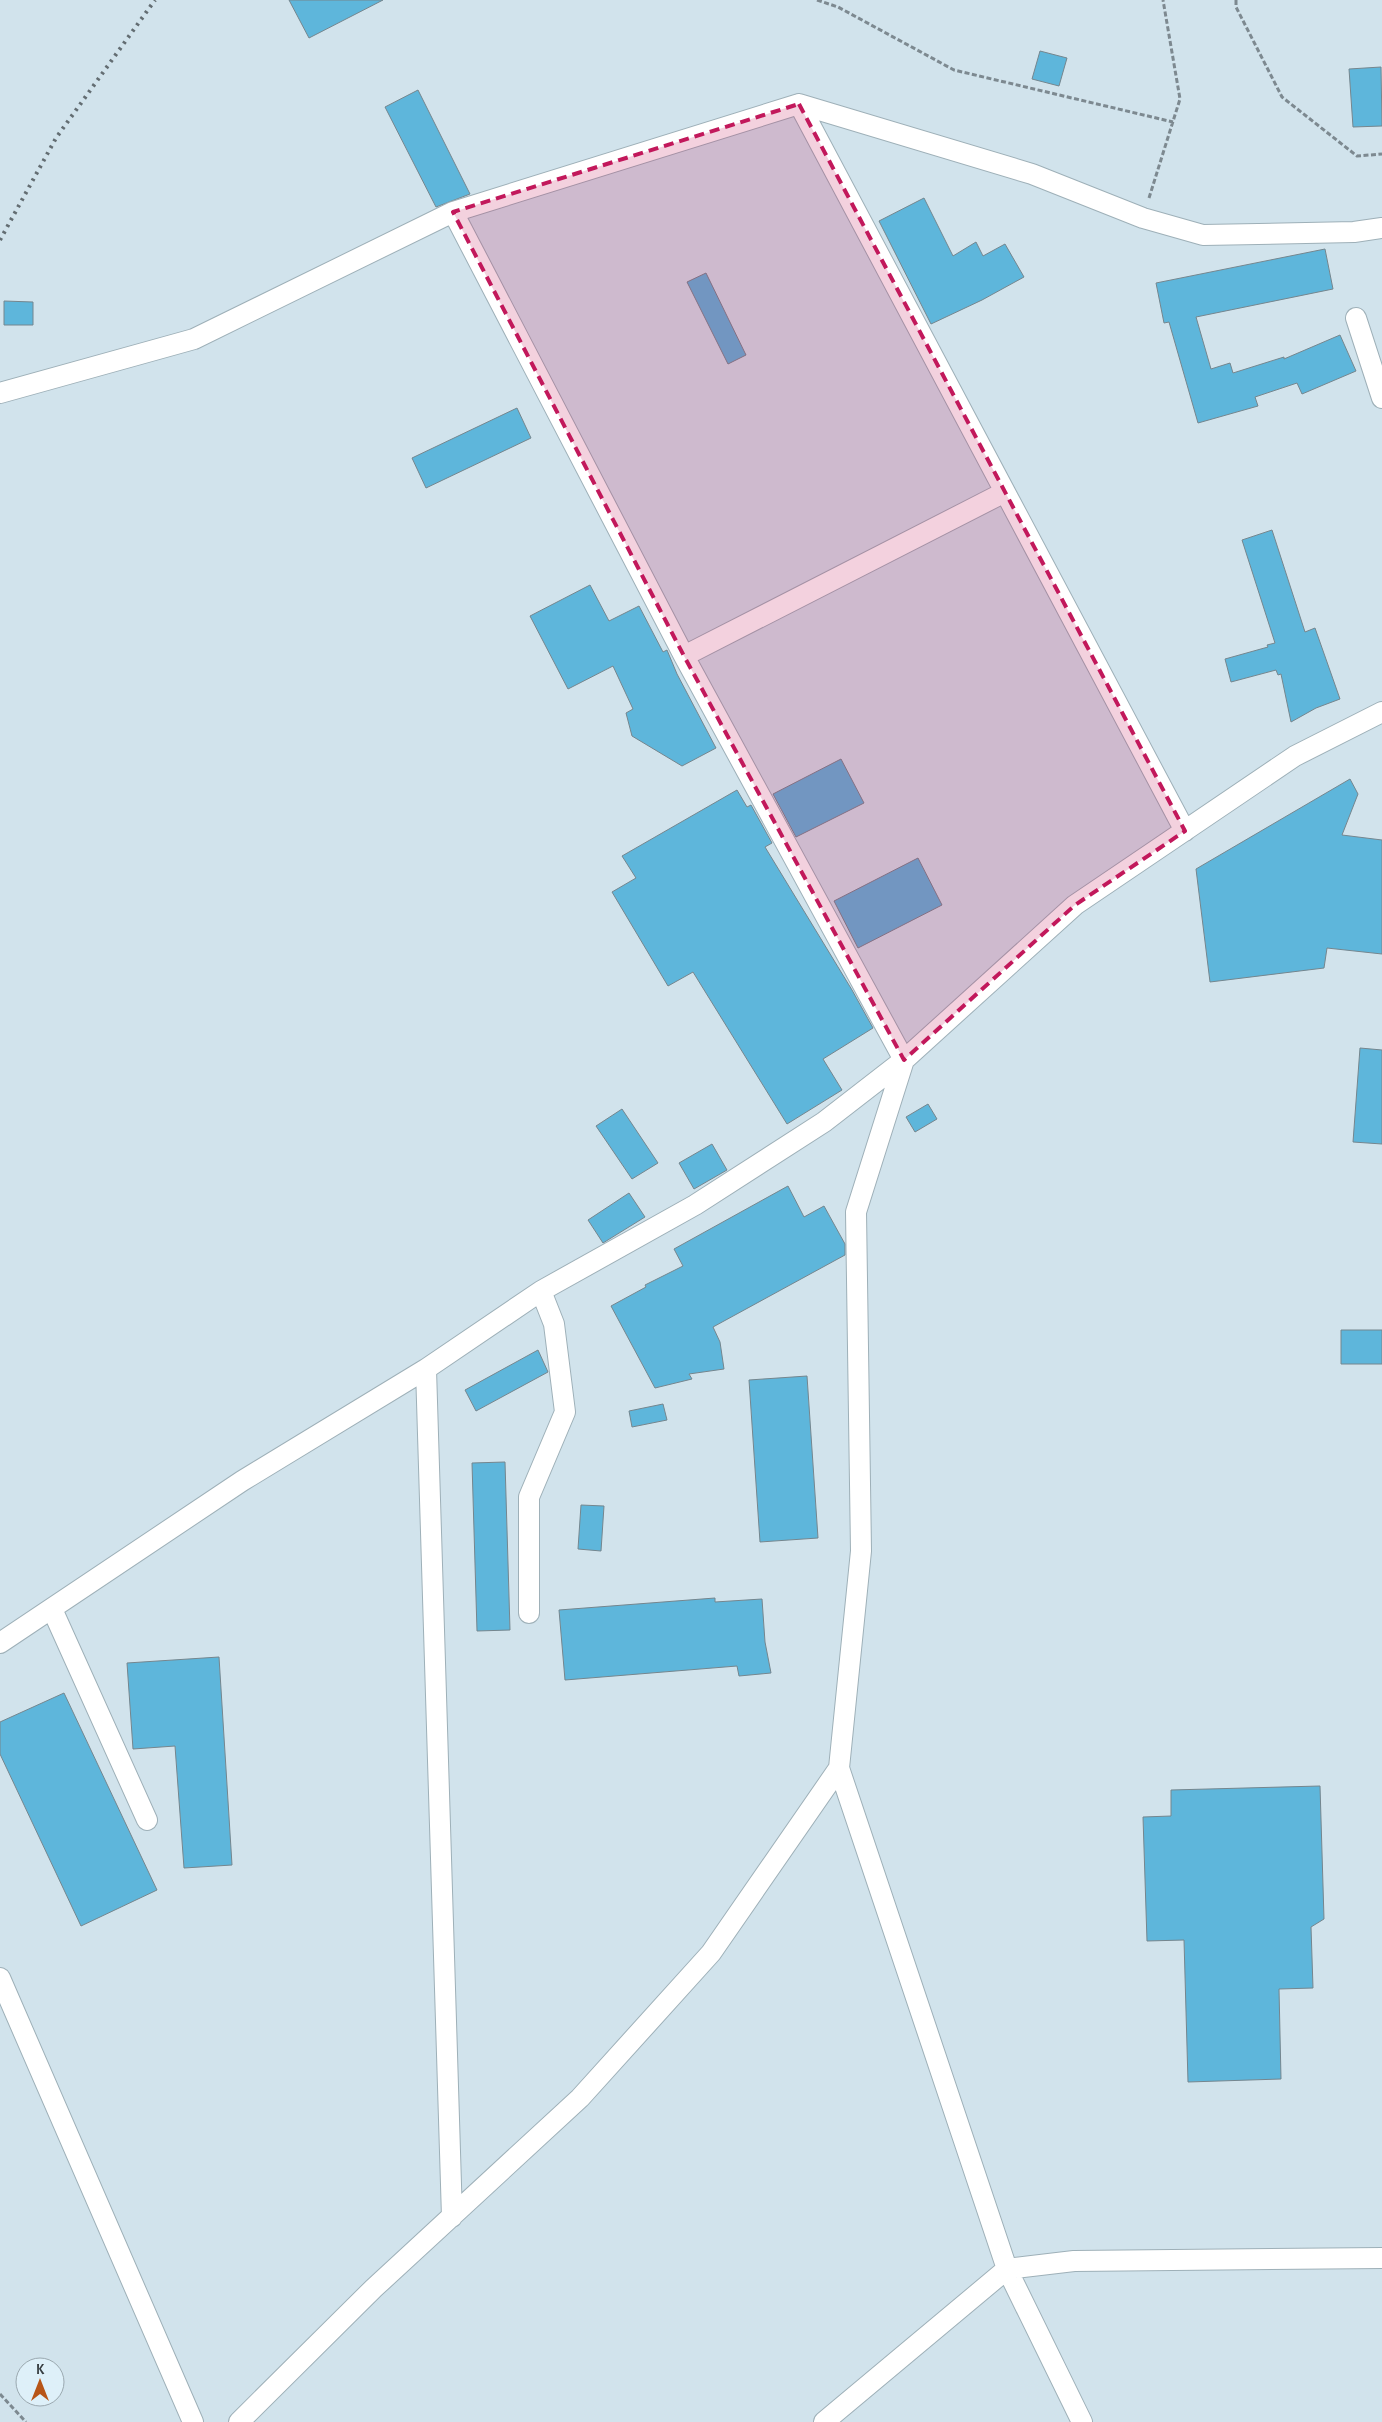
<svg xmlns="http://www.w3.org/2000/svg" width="1382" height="2422" font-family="'Alegreya Sans',sans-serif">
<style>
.building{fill:#5eb6db;stroke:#75868e}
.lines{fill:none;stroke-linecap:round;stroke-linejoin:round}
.street-casing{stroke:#9eb0b8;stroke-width:22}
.path{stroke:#7d8990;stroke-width:3;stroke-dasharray:5 2.5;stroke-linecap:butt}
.street{stroke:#fff;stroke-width:20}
.rail{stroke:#636d72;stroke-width:4;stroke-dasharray:2.5 5;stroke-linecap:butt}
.marked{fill:#c2185b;fill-opacity:0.2;stroke:#c2185b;stroke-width:4;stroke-dasharray:10 6;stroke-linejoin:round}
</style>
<rect width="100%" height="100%" fill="#d1e3ec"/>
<path class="building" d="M289 0H383L309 38Z
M1040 51 1067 58 1059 86 1032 79Z
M1381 67 1382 126 1353 127 1349 69Z
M418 90 470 194 436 207 385 107Z
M924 198 953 256 976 242 983 256 1005 244 1024 277 982 300 931 324 879 221Z
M1325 249 1333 289 1196 317 1211 369 1230 363 1233 373 1284 357V359L1340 335 1356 371 1302 394 1297 383 1255 397 1258 406 1198 423 1169 322 1164 323 1156 283Z
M706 273 746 355 728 364 687 282Z
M4 301 33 302V325H4Z
M517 408 531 438 426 488 412 458Z
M1272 530 1305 632 1315 628 1340 699 1316 708 1291 722 1281 674 1278 675 1276 670 1231 682 1225 659 1268 647 1267 645 1275 643 1242 540Z
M590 585 609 621 639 606 663 652 667 650 677 674 716 748 682 766 632 736 626 713 633 709 613 666 568 689 530 616Z
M841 759 864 803 796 837 773 794Z
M1350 779 1358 794 1342 835 1382 840V954L1327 948 1324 968 1210 982 1196 869Z
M737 790 747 807 751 805 772 843 765 847 852 990 873 1028 823 1059 842 1090 787 1124 693 972 668 986 612 892 636 878 622 856Z
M918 858 942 905 858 948 834 901Z
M1360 1048 1382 1050V1144L1353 1142Z
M928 1104 937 1119 915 1132 906 1117Z
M622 1109 658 1163 632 1179 596 1126Z
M712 1144 727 1170 694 1189 679 1163Z
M788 1186 804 1217 824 1206 845 1244V1255L713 1327 720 1342 724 1369 689 1374 692 1379 655 1388 611 1306 646 1287 645 1285 683 1266 674 1249Z
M629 1193 645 1217 603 1243 588 1220Z
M1341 1330H1382V1364H1341Z
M538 1350 548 1372 476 1411 465 1390Z
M807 1376 818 1538 760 1542 749 1380Z
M663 1404 667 1420 632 1427 629 1411Z
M505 1462 510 1630 477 1631 472 1463Z
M581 1505 604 1506 601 1551 578 1549Z
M715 1598V1602L762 1599 765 1642 771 1673 739 1676 737 1666 565 1680 559 1610Z
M219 1657 232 1865 184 1868 175 1746 133 1749 127 1663Z
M64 1693 157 1890 81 1926 0 1754V1722Z
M1320 1786 1324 1919 1311 1927 1313 1988 1279 1989 1281 2079 1188 2082 1184 1940 1147 1941 1143 1817 1171 1816V1790Z"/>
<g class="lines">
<defs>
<path id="street" d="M799 104 1185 831
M1356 318 1382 398
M0 393 194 339 453 212 799 104 1032 174 1143 218 1203 235 1354 232 1382 228
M684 656 1005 492
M426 1369 452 2217
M52 1609 147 1820
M529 1613V1497L565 1412 554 1324 541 1291
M0 1643 242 1481 426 1369 541 1291 695 1205 824 1122 904 1060 1075 905 1295 756 1382 712
M839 1768 1007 2269 1082 2422
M0 1978 193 2422
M239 2422 374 2288 580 2098 711 1953 839 1768 861 1551 856 1212 904 1060 684 656 453 212
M824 2422 1007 2269 1074 2261 1382 2258"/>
</defs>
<use href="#street" class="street-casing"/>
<path class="path" d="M817 0 838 7 954 70 1173 122
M1236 0V7L1282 97 1357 156 1382 154
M1149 198 1180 99 1163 0
M0 2394 26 2422"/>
<use href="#street" class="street"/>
<path class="rail" d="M0 240 56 138 155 0"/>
</g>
<path class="marked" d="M799 104 1185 831 1075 905 904 1060 684 656 453 212Z"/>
<g transform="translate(40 2382)"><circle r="24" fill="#def0f9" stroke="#9ba9b0"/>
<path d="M0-4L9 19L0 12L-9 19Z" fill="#b75517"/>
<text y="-8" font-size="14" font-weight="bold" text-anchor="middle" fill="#373e42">K</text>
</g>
</svg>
